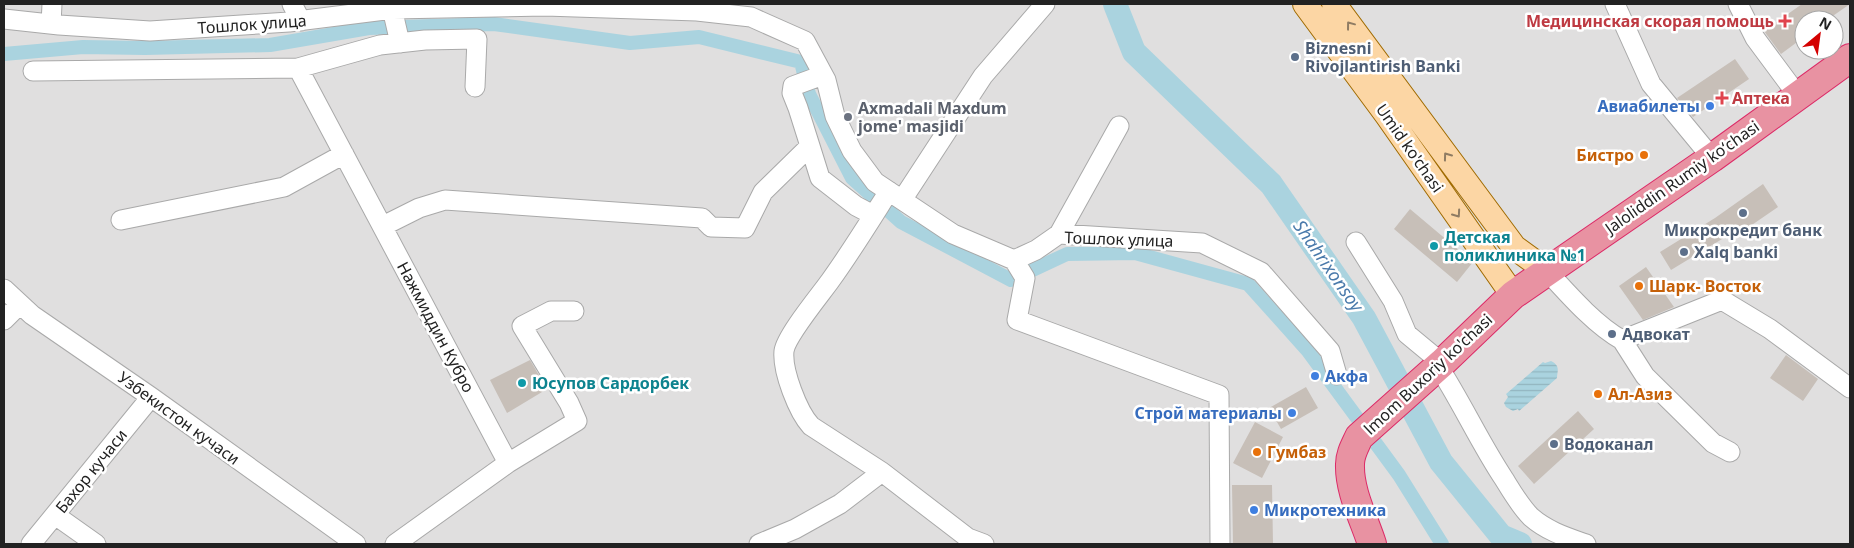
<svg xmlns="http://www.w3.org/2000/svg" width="1854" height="548" font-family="'Noto Sans',sans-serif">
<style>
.residential{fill:#e0dfdf;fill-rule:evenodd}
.water{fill:url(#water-rules)}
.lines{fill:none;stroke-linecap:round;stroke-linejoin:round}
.canal{stroke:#aad3df;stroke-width:14}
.river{stroke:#aad3df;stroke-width:24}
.building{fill:#c7bfb8}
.minor-casing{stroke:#a9a9a9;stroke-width:21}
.major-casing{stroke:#a06b00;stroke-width:26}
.highway-casing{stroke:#dc2a67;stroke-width:30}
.minor{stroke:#fff;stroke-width:19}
.major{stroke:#fcd6a4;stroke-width:24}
.highway{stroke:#e892a2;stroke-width:28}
.oneway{stroke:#8f7c63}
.health-dot{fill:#e0444e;stroke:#fff;stroke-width:2}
.service-dot{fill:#5c6f8a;stroke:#fff;stroke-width:2}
.shop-dot{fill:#3f7fe0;stroke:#fff;stroke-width:2}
.worship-dot{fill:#6b7280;stroke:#fff;stroke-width:2}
.food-dot{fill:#e8710a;stroke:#fff;stroke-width:2}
.culture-dot{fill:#0f9aa8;stroke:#fff;stroke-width:2}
.labels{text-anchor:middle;stroke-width:5;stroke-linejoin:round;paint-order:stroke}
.health-label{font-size:16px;font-weight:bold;fill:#be3a42;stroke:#fff;text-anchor:end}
.street-label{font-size:16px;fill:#222;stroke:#fff}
.service-label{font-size:16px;font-weight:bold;fill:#4e5e75;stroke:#fff;text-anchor:start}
.shop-label{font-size:16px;font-weight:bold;fill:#366cbe;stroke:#fff;text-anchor:end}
.worship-label{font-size:16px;font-weight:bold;fill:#5b616d;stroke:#fff;text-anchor:start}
.food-label{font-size:16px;font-weight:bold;fill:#c56008;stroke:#fff;text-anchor:start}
.culture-label{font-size:16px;font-weight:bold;fill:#0d838f;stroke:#fff;text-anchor:start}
.water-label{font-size:18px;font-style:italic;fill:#4a7aab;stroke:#fff}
</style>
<defs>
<pattern id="water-rules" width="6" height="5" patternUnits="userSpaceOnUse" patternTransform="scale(1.25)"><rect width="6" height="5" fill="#aad3df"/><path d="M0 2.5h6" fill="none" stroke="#92b5bf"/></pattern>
</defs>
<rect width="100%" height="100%" fill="#f2efe9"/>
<path class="residential" d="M4 4H1850V544H4ZM1804 20H1834V50H1804Z"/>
<path class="water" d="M1551 361C1561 366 1557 371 1557 378L1519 411 1518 409 1513 411 1506 407 1504 403 1508 397 1506 394 1543 362 1545 363Z"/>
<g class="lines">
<path class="canal" d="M4 54 83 47 145 48 270 45 369 28 494 24 630 43 699 37 801 62 809 94 852 178 901 222 1011 280 1067 254 1135 253 1248 284 1308 351 1399 475 1442 544"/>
<path class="river" d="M1115 4 1134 52 1271 184 1364 318 1441 462 1501 536 1520 544"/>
</g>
<path class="building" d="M1802 4H1850L1827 20H1804V37L1781 54 1764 31Z
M1735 59 1749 79 1693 117 1677 98Z
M1763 184 1778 207 1730 240 1727 236 1671 270 1660 252 1715 218Z
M1410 209 1473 262 1457 282 1394 229Z
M1646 267 1674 307 1643 320 1619 286Z
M1786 355 1818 379 1803 401 1770 378Z
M530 360 547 389 507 413 490 380Z
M1306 387 1318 408 1281 429 1269 408Z
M1578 411 1594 429 1534 484 1518 466Z
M1255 422 1283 437 1262 478 1233 463Z
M1232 485H1272L1273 544H1233Z"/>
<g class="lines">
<defs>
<path id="minor" d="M292 4 301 21
M391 4 400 43
M1615 4 1651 84 1712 158
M1738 4 1755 38 1798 96
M4 19 59 25 150 31 289 22 393 9 545 6 697 11 751 17 805 41 826 80 835 116 852 151 875 182 953 234 1014 260 1036 250 1059 234 1202 243 1261 272 1330 351 1337 375
M51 24 52 4
M298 68 508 463 395 544
M33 71 298 68 380 45 425 40 477 39 475 87
M810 146 798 108 792 93 793 86 823 75
M902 200 983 76 1045 4
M121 220 284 187 344 154
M383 226 419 208 445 200 702 218 711 227 745 228 763 192 810 146 820 178 856 206 873 215
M1059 234 1119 126
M1356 242 1393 301 1407 334 1442 363
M1014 260 1025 278 1017 320 1219 395 1220 544
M1547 271C1568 294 1595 325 1622 340L1722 300 1770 329 1850 388
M4 289 32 315 151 397 356 544
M4 320 20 304
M1622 340 1645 376 1713 443 1730 452
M1438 366C1462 403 1480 443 1504 479 1512 492 1520 506 1531 517 1547 531 1566 537 1586 544
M508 463 577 421 569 403 522 326 551 311H574
M882 472 811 426C798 412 782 371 784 351 786 336 820 295 830 281 851 252 870 221 889 191
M55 515 96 544
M31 544 151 397
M759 544 795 529 840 504 882 472 968 538 984 544"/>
<path id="major" d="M1305 4 1387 115 1513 295
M1334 4 1514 247 1547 271"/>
<path id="highway" d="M1372 544C1364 519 1349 491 1350 464 1350 454 1355 446 1359 437L1442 363 1513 295 1712 158 1850 58"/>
</defs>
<use href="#minor" class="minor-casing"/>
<use href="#major" class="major-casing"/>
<use href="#highway" class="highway-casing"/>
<use href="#minor" class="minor"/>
<use href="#major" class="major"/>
<use href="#highway" class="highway"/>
</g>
<defs><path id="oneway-chevron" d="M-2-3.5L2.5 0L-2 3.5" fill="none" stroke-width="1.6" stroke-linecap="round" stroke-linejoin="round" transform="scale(1.25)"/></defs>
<g class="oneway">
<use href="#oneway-chevron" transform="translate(1350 25) rotate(-127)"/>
<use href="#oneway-chevron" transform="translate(1447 156) rotate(-126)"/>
<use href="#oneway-chevron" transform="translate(1457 214) rotate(55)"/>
</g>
<g class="health-dot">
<path d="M1782.5 13.5h5v5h5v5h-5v5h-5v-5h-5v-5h5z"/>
<path d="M1719.5 90.5h5v5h5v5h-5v5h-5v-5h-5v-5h5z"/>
</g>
<g class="service-dot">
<circle cx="1295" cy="57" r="5"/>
<circle cx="1743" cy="213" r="5"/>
<circle cx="1684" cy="252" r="5"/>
<circle cx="1612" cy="334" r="5"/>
<circle cx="1554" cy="444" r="5"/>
</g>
<g class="shop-dot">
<circle cx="1710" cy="106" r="5"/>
<circle cx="1315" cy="376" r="5"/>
<circle cx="1292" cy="413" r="5"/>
<circle cx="1254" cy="510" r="5"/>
</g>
<circle class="worship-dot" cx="848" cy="117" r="5"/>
<g class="food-dot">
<circle cx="1644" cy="155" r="5"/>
<circle cx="1639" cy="286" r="5"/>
<circle cx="1598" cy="394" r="5"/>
<circle cx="1257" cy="452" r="5"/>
</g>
<g class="culture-dot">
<circle cx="1434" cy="246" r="5"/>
<circle cx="522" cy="383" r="5"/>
</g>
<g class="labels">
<g class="health-label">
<text x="1774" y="27">Медицинская скорая помощь</text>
<text x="1732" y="104" text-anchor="start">Аптека</text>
</g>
<g class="street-label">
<text transform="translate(252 24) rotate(-4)" y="6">Тошлок улица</text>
<text transform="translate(1410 148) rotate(55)" y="6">Umid ko'chasi</text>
<text transform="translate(1682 177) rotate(-35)" y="6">Jaloliddin Rumiy koʻchasi</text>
<text transform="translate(1119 239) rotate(2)" y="6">Тошлок улица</text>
<text transform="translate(436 327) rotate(62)" y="6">Нажмиддин Кубро</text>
<text transform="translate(1428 374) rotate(-43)" y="6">lmom Buxoriy ko'chasi</text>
<text transform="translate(179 418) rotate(36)" y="6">Узбекистон кучаси</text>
<text transform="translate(91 471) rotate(-51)" y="6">Бахор кучаси</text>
</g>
<g class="service-label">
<text x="1305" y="54">Biznesni<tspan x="1305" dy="18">Rivojlantirish Banki</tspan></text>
<text x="1743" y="236" text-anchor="middle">Микрокредит банк</text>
<text x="1694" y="258">Xalq banki</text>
<text x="1622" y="340">Адвокат</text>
<text x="1564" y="450">Водоканал</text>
</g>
<g class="shop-label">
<text x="1700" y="112">Авиабилеты</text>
<text x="1325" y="382" text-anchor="start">Акфа</text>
<text x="1282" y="419">Строй материалы</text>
<text x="1264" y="516" text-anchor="start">Микротехника</text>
</g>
<g class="worship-label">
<text x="858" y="114">Axmadali Maxdum<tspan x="858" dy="18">jome' masjidi</tspan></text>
</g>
<g class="food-label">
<text x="1634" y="161" text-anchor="end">Бистро</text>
<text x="1649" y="292">Шарк- Восток</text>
<text x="1608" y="400">Ал-Азиз</text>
<text x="1267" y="458">Гумбаз</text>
</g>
<g class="culture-label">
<text x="1444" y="243">Детская<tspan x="1444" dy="18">поликлиника №1</tspan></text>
<text x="532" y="389">Юсупов Сардорбек</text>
</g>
<g class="water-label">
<text transform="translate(1328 266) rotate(55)" y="6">Shahrixonsoy</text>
</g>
</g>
<rect width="1854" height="548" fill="none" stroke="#222222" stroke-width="10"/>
<g transform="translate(1819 35) rotate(29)"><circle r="24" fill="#ffffff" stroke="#a7a7a7"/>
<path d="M0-4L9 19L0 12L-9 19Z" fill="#d40000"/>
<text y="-8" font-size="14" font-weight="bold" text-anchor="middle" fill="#222222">N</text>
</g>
</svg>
